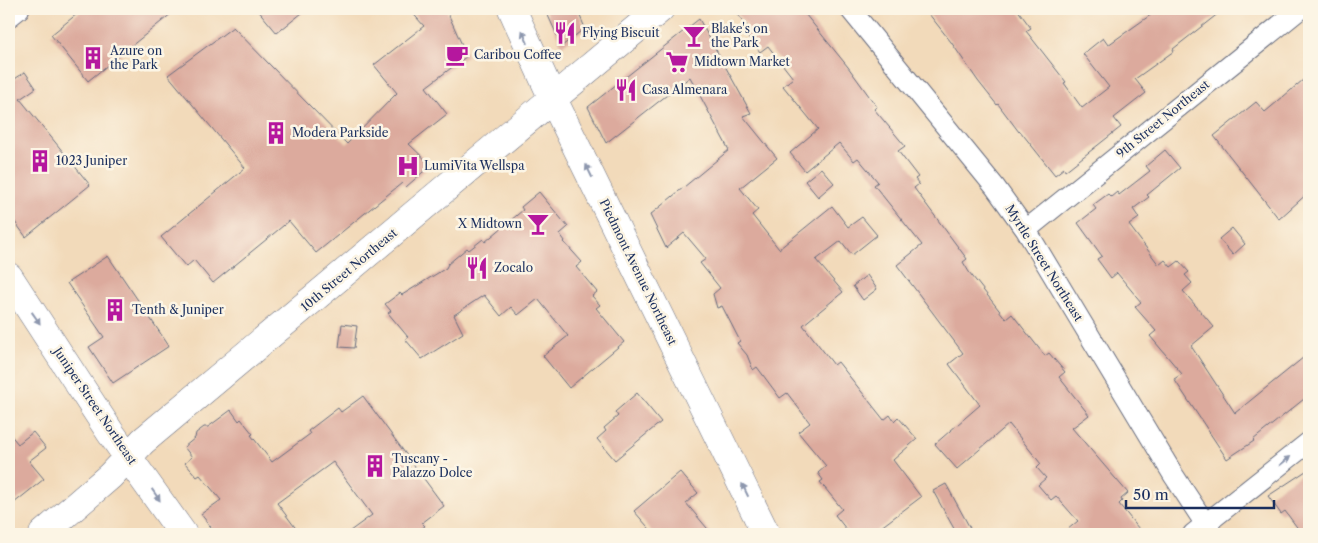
<svg xmlns="http://www.w3.org/2000/svg" width="1318" height="543" font-family="'Libre Caslon Text',serif">
<style>
.building{fill:#dcaa9d}
.lines{fill:none;stroke-linecap:round;stroke-linejoin:round}
.minor-casing{stroke:#666b7e;stroke-width:22}
.secondary-casing{stroke:#666b7e;stroke-width:29}
.minor{stroke:#fff;stroke-width:20}
.secondary{stroke:#fff;stroke-width:28}
.oneway{fill:#8d97ae}
.labels{text-anchor:middle;stroke-width:5;stroke-linejoin:round;paint-order:stroke}
.poi-label{font-size:12px;fill:#1b2f5e;stroke:#fcf5e5;text-anchor:start}
.street-label{font-size:12px;fill:#1b2f5e;stroke:#fcf5e5}
</style>
<rect width="100%" height="100%" fill="#fcf5e5"/>
<filter id="ink" filterUnits="userSpaceOnUse"><feTurbulence type="fractalNoise" baseFrequency=".02" numOctaves="2"/><feDisplacementMap in="SourceGraphic" scale="10" xChannelSelector="R" yChannelSelector="G"/><feConvolveMatrix kernelMatrix="1 2 1 2 8 2 1 2 1" color-interpolation-filters="sRGB"/></filter>
<filter id="wash" filterUnits="userSpaceOnUse"><feTurbulence type="fractalNoise" baseFrequency=".0096" numOctaves="4" result="noise"/><feDisplacementMap in="SourceGraphic" scale="20" xChannelSelector="R" yChannelSelector="G"/><feGaussianBlur stdDeviation="1.12" result="paint"/><feColorMatrix in="noise" values="0 0 0 0 0 0 0 0 0 0 0 0 0 0 0 0 0 1.4 0 .05"/><feComposite in="paint" operator="in"/></filter>
<g filter="url(#wash)">
<rect width="100%" height="100%" fill="#f2daba"/>
<g id="blocks">
<path class="building" d="M83 9H177L88 81 51 35Z
M257 9H307L277 33Z
M409 9H446L467 56 426 87 447 114 409 144 431 165 406 187 402 183 316 253 289 221 213 283 194 260 186 267 161 237 245 168 168 75 233 27 347 144 397 93 374 65 424 26Z
M545 9H577L585 28 562 46Z
M733 9H801L848 67 877 107 874 109 905 146 898 151 918 177 915 179 919 184 914 188 967 259 963 262 969 272 1006 319 1012 314 1045 356 1049 353 1065 372 1059 377 1089 415 1072 428 1128 493 1121 499 1122 501 1119 504 1143 534H1062L1078 521 1056 496 1051 500 1038 485 1046 478 1037 468 1041 464 1009 424 957 469 935 444 980 405 949 364 963 353 897 265 922 245 874 185 878 182 858 158 854 161 839 143 805 171 790 153 818 129 783 86 793 78 768 46 760 52 743 31 748 27Z
M925 9H1017L1031 28 1026 31 1066 82 1064 83 1082 108 1109 87 1083 54 1103 38 1108 45 1159 9H1224L1173 49 1174 51 1135 79 1146 93 1114 118 1121 127 1065 171 1064 168 1055 175 1020 131 1019 132 998 104 997 105 978 81 951 42Z
M699 19 751 113 743 116 777 158 740 188 758 210 752 215 779 249 832 206 848 227 862 217 877 235 852 255 841 241 816 260 843 292 803 325 834 365 838 362 884 420 890 415 894 421 898 417 917 439 893 460 921 497 872 534H850L835 515 842 509 820 482 823 480 818 473 826 466 798 432 810 423 787 393 780 398 757 367 753 370 747 355 737 343 740 341 722 306 717 308 713 294 720 288 700 263 706 259 684 233 666 248 650 215 729 150 690 77 606 143 588 107Z
M25 72 36 88 20 99 90 185 26 237 9 214V104L16 99 9 89V83Z
M1309 75V192L1279 219 1214 136 1256 102 1265 112Z
M1165 150 1180 168 1147 195 1149 197 1133 209 1139 218 1129 225 1159 265 1165 260 1171 267 1179 261 1189 272 1185 275 1192 283 1183 291 1214 327 1191 346 1235 413 1309 353V395L1253 440 1254 441 1227 459 1174 379 1182 374 1150 336 1156 331 1135 307 1141 302 1117 273 1111 278 1097 259 1102 256 1078 223 1096 209 1093 205 1108 194 1111 197 1117 192 1119 195 1150 171 1146 166Z
M821 168 834 183 818 197 805 181Z
M539 192 568 227 560 234 565 241 564 242 582 262 576 267 597 292 592 296 600 305 596 308 624 342 569 388 543 356 568 336 538 299 518 315 511 307 501 316 484 295 454 315 463 333 422 359 405 339 408 337 388 313 391 311 385 304 400 293 402 295 446 268 448 264 467 248 469 250 483 239 485 242 523 210 521 207Z
M1232 228 1245 244 1233 255 1219 239Z
M108 256 169 346 113 383 89 347 104 337 67 283Z
M867 275 877 289 863 300 853 286Z
M342 324 357 326 354 348 339 347Z
M637 393 661 422 615 460 597 439 606 431 604 428 618 416 615 412Z
M363 396 444 506 422 523 425 526 414 534H346L372 515 333 462 277 503 300 534H216L201 514 221 500 200 475 197 477 185 463 192 457 184 447 195 438 196 433 204 427H208L231 410 239 421 241 419 253 434 251 435 272 462 310 434 308 431 338 408 341 412Z
M33 432 46 448 29 461 44 479 9 507V433L18 444Z
M1309 469V534H1302L1285 511 1281 514 1268 496Z
M680 472 698 493 686 503 712 534H654L634 511Z
M946 484 970 528 957 534 933 491Z"/>
</g>
</g>
<g filter="url(#ink)">
<use href="#blocks" fill-opacity="0" stroke="#666b7e" stroke-width="1"/>
<g class="lines">
<defs>
<path id="minor" d="M850 9 995 187 1026 230 1174 476 1212 534
M9 17 19 9
M1026 230 1300 9
M1193 534 1309 442"/>
<path id="secondary" d="M512 9 552 97 766 534
M9 277 110 432 183 534
M43 534 110 476 143 441 660 9"/>
</defs>
<use href="#minor" class="minor-casing"/>
<use href="#secondary" class="secondary-casing"/>
<use href="#minor" class="minor"/>
<use href="#secondary" class="secondary"/>
</g>
<defs><path id="oneway-solid" d="M-6-.8H1V-3.2L6.5 0L1 3.2V.8H-6Z" transform="scale(1.25)"/></defs>
<g class="oneway">
<use href="#oneway-solid" transform="translate(525 37) rotate(-114)"/>
<use href="#oneway-solid" transform="translate(589 171) rotate(-116)"/>
<use href="#oneway-solid" transform="translate(36 318) rotate(55)"/>
<use href="#oneway-solid" transform="translate(1285 461) rotate(-39)"/>
<use href="#oneway-solid" transform="translate(745 490) rotate(-116)"/>
<use href="#oneway-solid" transform="translate(156 495) rotate(55)"/>
</g>
</g>
<defs>
<symbol id="restaurant-bare" viewBox="-9 -9 18 18"><path d="M-5-6h1v4h1v-4h1v4h1v-4h1v5L-1.5 .5V6h-2V.5L-5-1ZM5-6V6H3V1.5H1.5Q1.5-4 5-6Z" fill="#b5179e" stroke="#fcf5e5" stroke-width="2.5" paint-order="stroke"/></symbol>
<symbol id="bar-bare" viewBox="-9 -9 18 18"><path d="M-6-5H6L.8 .8V4.5H3.5V6h-7V4.5H-.8V.8Z" fill="#b5179e" stroke="#fcf5e5" stroke-width="2.5" paint-order="stroke"/></symbol>
<symbol id="cafe-bare" viewBox="-9 -9 18 18"><path d="M-5.5-4.5H6V0H3Q3 3.5 0 3.5H-2.5Q-5.5 3.5-5.5 0ZM3-3.2v2h1.7v-2ZM-6 4.5H4V6H-6Z" fill="#b5179e" stroke="#fcf5e5" stroke-width="2.5" paint-order="stroke"/></symbol>
<symbol id="building-bare" viewBox="-9 -9 18 18"><path d="M-4-6H4V6H1V3H-1V6H-4ZM-2.5-4.3h1.7v1.8h-1.7ZM.8-4.3h1.7v1.8H.8ZM-2.5-1h1.7V.8h-1.7ZM.8-1h1.7V.8H.8Z" fill="#b5179e" stroke="#fcf5e5" stroke-width="2.5" paint-order="stroke"/></symbol>
<symbol id="supermarket-bare" viewBox="-9 -9 18 18"><path d="M-6-5.5h2.5l.6 2H6L4.5 2H-2.5L-4.4-4H-6ZM-1.5 3.2a1.3 1.3 0 1 0 .1 0ZM3 3.2a1.3 1.3 0 1 0 .1 0Z" fill="#b5179e" stroke="#fcf5e5" stroke-width="2.5" paint-order="stroke"/></symbol>
<symbol id="hospital-bare" viewBox="-9 -9 18 18"><path d="M-5-5h3v3.5h4V-5h3V5h-3V1.5h-4V5h-3Z" fill="#b5179e" stroke="#fcf5e5" stroke-width="2.5" paint-order="stroke"/></symbol>
</defs>
<g fill-rule="evenodd">
<use href="#restaurant-bare" x="549" y="17" width="32" height="32"/>
<use href="#bar-bare" x="678" y="20" width="32" height="32"/>
<use href="#cafe-bare" x="441" y="39" width="32" height="32"/>
<use href="#building-bare" x="77" y="42" width="32" height="32"/>
<use href="#supermarket-bare" x="661" y="46" width="32" height="32"/>
<use href="#restaurant-bare" x="610" y="74" width="32" height="32"/>
<use href="#building-bare" x="260" y="117" width="32" height="32"/>
<use href="#building-bare" x="24" y="145" width="32" height="32"/>
<use href="#hospital-bare" x="392" y="150" width="32" height="32"/>
<use href="#bar-bare" x="522" y="208" width="32" height="32"/>
<use href="#restaurant-bare" x="461" y="252" width="32" height="32"/>
<use href="#building-bare" x="99" y="294" width="32" height="32"/>
<use href="#building-bare" x="359" y="450" width="32" height="32"/>
</g>
<g class="labels">
<g class="poi-label">
<text x="711" y="33">Blake's on<tspan x="711" dy="14">the Park</tspan></text>
<text x="582" y="37">Flying Biscuit</text>
<text x="110" y="55">Azure on<tspan x="110" dy="14">the Park</tspan></text>
<text x="474" y="59">Caribou Coffee</text>
<text x="694" y="66">Midtown Market</text>
<text x="642" y="94">Casa Almenara</text>
<text x="292" y="137">Modera Parkside</text>
<text x="56" y="165">1023 Juniper</text>
<text x="424" y="170">LumiVita Wellspa</text>
<text x="522" y="228" text-anchor="end">X Midtown</text>
<text x="494" y="272">Zocalo</text>
<text x="132" y="314">Tenth &amp; Juniper</text>
<text x="392" y="463">Tuscany -<tspan x="392" dy="14">Palazzo Dolce</tspan></text>
</g>
<g class="street-label">
<text transform="translate(1163 119) rotate(-39)" y="4">9th Street Northeast</text>
<text transform="translate(1044 263) rotate(58)" y="4">Myrtle Street Northeast</text>
<text transform="translate(349 270) rotate(-40)" y="4">10th Street Northeast</text>
<text transform="translate(638 272) rotate(64)" y="4">Piedmont Avenue Northeast</text>
<text transform="translate(95 406) rotate(56)" y="4">Juniper Street Northeast</text>
</g>
</g>
<rect width="1318" height="543" fill="none" stroke="#fcf5e5" stroke-width="30"/>
<path d="M1126 500v8h148v-8" fill="none" stroke="#1b2f5e" stroke-width="2.5"/>
<text x="1133" y="500" font-size="15" fill="#1b2f5e" stroke="#fcf5e5" stroke-width="4" paint-order="stroke">50 m</text>
</svg>
